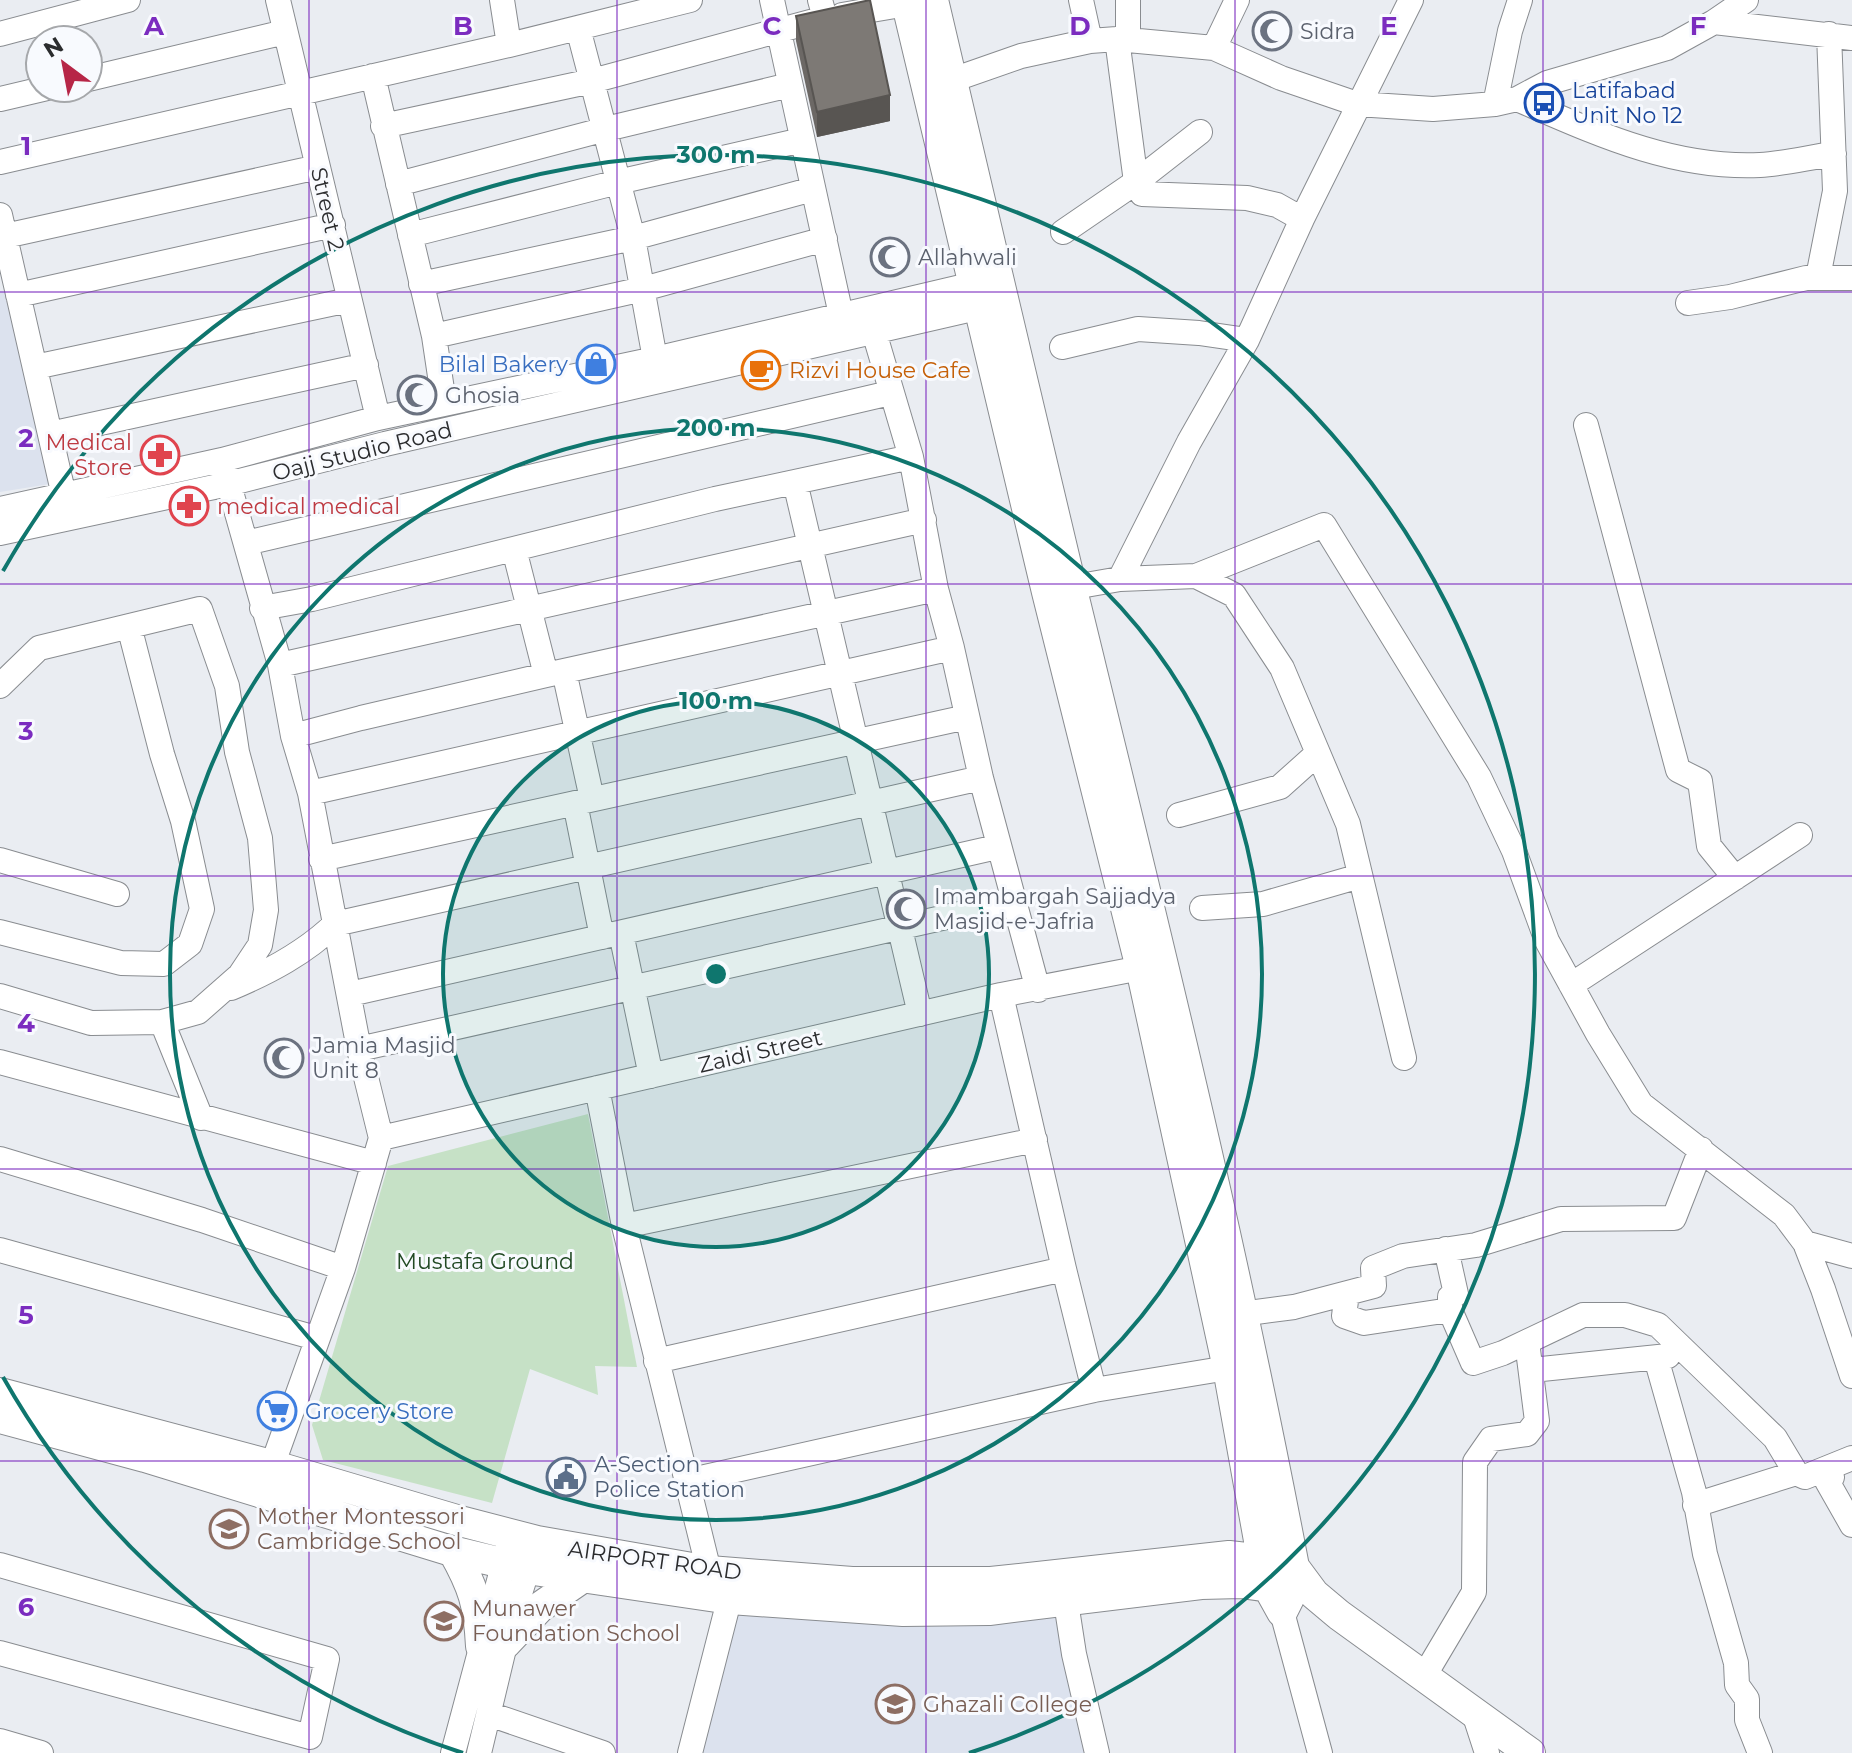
<svg xmlns="http://www.w3.org/2000/svg" width="1852" height="1753" font-family="Montserrat,sans-serif">
<style>
.built{fill:#dce2ee}
.green{fill:#c6e1c6}
.lines{fill:none;stroke-linecap:round;stroke-linejoin:round}
.minor-casing{stroke:#898c90;stroke-width:26}
.major-casing{stroke:#898c90;stroke-width:32}
.minor{stroke:#fff;stroke-width:24}
.major{stroke:#fff;stroke-width:30}
.wall{fill:#6c6865}
.shaded-wall{fill:#585552}
.building{fill:#7d7975;stroke:#585552;stroke-width:2}
.grid{fill:none;stroke:#7b2cbf;stroke-width:2;stroke-opacity:0.55}
.ring{fill:none;stroke:#0f766e;stroke-width:4}
.labels{text-anchor:middle;stroke-width:6;stroke-linejoin:round;paint-order:stroke}
.worship-label{font-size:22px;fill:#5b616d;stroke:#f8fafe;text-anchor:start}
.transit-label{font-size:22px;fill:#164399;stroke:#f8fafe;text-anchor:start}
.street-label{font-size:22px;fill:#2b2c2e;stroke:#f8fafe}
.shop-label{font-size:22px;fill:#366cbe;stroke:#f8fafe;text-anchor:end}
.food-label{font-size:22px;fill:#c56008;stroke:#f8fafe;text-anchor:start}
.health-label{font-size:22px;fill:#be3a42;stroke:#f8fafe;text-anchor:end}
.park-label{font-size:22px;fill:#214923;stroke:#f8fafe}
.service-label{font-size:22px;fill:#4e5e75;stroke:#f8fafe;text-anchor:start}
.education-label{font-size:22px;fill:#785e54;stroke:#f8fafe;text-anchor:start}
.grid-label{font-size:26px;text-anchor:middle;font-weight:bold;fill:#7b2cbf;stroke:#f8fafe;stroke-width:6;stroke-linejoin:round;paint-order:stroke}
.centre{fill:#0f766e;stroke:#f8fafe;stroke-width:4}
.ring-label{font-size:24px;text-anchor:middle;font-weight:bold;fill:#0f766e;stroke:#f8fafe;stroke-width:6;stroke-linejoin:round;paint-order:stroke}
</style>
<rect width="100%" height="100%" fill="#eaedf2"/>
<path class="built" d="M0 291 13 294 56 483 0 492Z
M730 1599 1066 1601 1100 1753H690Z"/>
<path class="green" d="M588 1114 637 1367 595 1366 598 1395 530 1369 492 1503 323 1460 312 1425 388 1166Z"/>
<g class="lines">
<defs>
<path id="minor" d="M278 0 378 418
M502 0 509 45
M772 0 841 315
M1081 0 1090 41
M1128 0V40
M842 15 907 4
M1714 22 1746 0
M578 28 633 238 655 359
M0 34 128 0
M1117 39 1136 182 1142 194 1247 198 1277 205 1302 219
M1214 48 1237 0
M373 76 434 336 444 403
M88 79 285 32
M938 85 1021 56 1090 41 1117 39 1214 48 1281 78 1357 104 1433 109 1495 104 1517 99 1547 83 1667 48 1714 22 1852 38
M0 99 47 88
M1517 99C1596 133 1672 169 1760 165 1784 164 1810 157 1834 154
M1495 104 1510 31 1520 0
M383 126 592 81 825 18 820 0
M0 162 509 45 690 0
M398 184 606 129 790 85
M0 215 67 509
M1063 232 1136 182 1200 132
M410 235 618 182 802 140
M5 236 318 167
M1818 277 1835 191 1829 34
M421 284 633 238 813 189
M18 295 333 225
M1688 303 1730 297 1806 278H1852
M874 332 911 457 936 589 952 648 981 778 1038 990
M434 336 643 289 825 239
M1062 347 1138 329 1199 333 1247 340
M35 367 349 300
M1586 425 1678 770 1700 781 1709 846 1735 878
M50 434 366 365
M222 460 280 665 293 736 310 793 359 1049 381 1138 343 1268 267 1480
M795 482 920 1014
M0 509 222 460 378 418 655 359 991 280
M0 533 228 484 385 444 994 304
M246 543 890 393
M514 549 546 675
M1196 576 1324 525 1479 777 1514 851 1547 941 1598 1034 1641 1104 1784 1215 1805 1243 1823 1289 1852 1376
M1120 579 1196 576 1234 595 1282 668 1348 824 1404 1058
M1057 590 1120 579 1189 442 1247 340 1302 219 1411 0
M262 608 312 599 715 499 911 457
M280 665 924 520
M564 671 592 799
M0 686 39 648 200 609 227 686 237 752 260 838 266 910 260 945 240 975 198 1012 162 1022 91 1023 0 996
M293 736 361 718 546 675 936 589
M310 793 952 648
M575 803 602 937
M1179 815 1280 787 1318 753
M321 859 967 717
M0 860 117 894
M1202 908 1263 904 1360 876
M0 932 121 963 164 964 190 944 202 909 183 821 162 754 129 626
M621 933 651 1076
M1571 985 1800 835
M231 988C269 972 305 953 335 924L981 778
M350 994 997 847
M1001 995 1064 1269
M162 1022 201 1118
M359 1049 1013 902
M0 1062 374 1163
M597 1088 624 1226 709 1571
M381 1138 1001 995 1141 968
M0 1159 202 1220 343 1268
M624 1226 1035 1140
M1805 1243 1852 1256
M1446 1249 1456 1294 1450 1297V1310L1473 1363 1503 1353 1583 1315H1625L1658 1325 1775 1438 1796 1473
M0 1250 316 1338
M1347 1293 1344 1316 1364 1323 1450 1310
M1241 1314 1294 1307 1374 1286 1373 1268 1403 1256 1476 1245 1561 1219 1674 1218 1701 1149
M1656 1358 1694 1492 1705 1554 1736 1663 1737 1685 1747 1699V1720L1760 1753
M656 1361 1064 1269 1094 1390
M1532 1370 1668 1356
M1826 1469 1832 1477 1827 1481 1852 1525
M687 1481 1094 1390 1246 1365
M1695 1505 1796 1473 1805 1477 1852 1458
M0 1565 327 1659 310 1737 0 1653
M1063 1583 1074 1654 1097 1753
M1282 1612 1320 1753
M1423 1678 1474 1592 1475 1462 1491 1439 1527 1434 1537 1421 1527 1342
M1474 1713 1487 1753
M489 1714 603 1753
M0 1741 41 1753
M453 1753 508 1547
M479 1753 508 1632 532 1555
M690 1753 733 1585"/>
<path id="major" d="M906 0 1047 592 1141 968 1228 1368 1267 1585 1282 1612
M933 0C979 197 1025 393 1072 590 1151 914 1232 1239 1294 1567L1293 1590 1282 1612
M0 1393 271 1465 460 1521 537 1541 709 1571 852 1582H991L1229 1556 1263 1560 1294 1567 1314 1594 1339 1615 1530 1753
M0 1418 145 1457 448 1550 527 1569 730 1599 903 1611 989 1610 1201 1584 1241 1583 1285 1589
M453 1551C473 1586 479 1605 481 1646
M505 1644 540 1607 582 1578"/>
</defs>
<use href="#minor" class="minor-casing"/>
<use href="#major" class="major-casing"/>
<use href="#minor" class="minor"/>
<use href="#major" class="major"/>
</g>
<path class="wall" d="M796 16 890 121 817 137 796 41Z"/>
<path class="shaded-wall" d="M890 95V121L817 137V112Z"/>
<path class="building" d="M870 0 890 95 817 112 796 16Z"/>
<path class="grid" d="M309 0V1753M617 0V1753M926 0V1753M1235 0V1753M1543 0V1753M0 292H1852M0 584H1852M0 876H1852M0 1169H1852M0 1461H1852"/>
<circle cx="716" cy="974" r="273" fill="#0f766e" fill-opacity=".12"/>
<g class="ring">
<circle cx="716" cy="974" r="273"/>
<circle cx="716" cy="974" r="546"/>
<path d="M463 1753A819 819 0 0 1 3 1377M3 571A819 819 0 1 1 969 1753"/>
</g>
<defs>
<symbol id="mosque-ring" viewBox="-11 -11 22 22"><circle r="9.5" fill="#f8fafe" stroke="#6b7280" stroke-width="1.5"/><path d="M3.5-4.9A6 6 0 1 0 3.5 4.9A5 5 0 1 1 3.5-4.9Z" fill="#6b7280"/></symbol>
<symbol id="bus-ring" viewBox="-11 -11 22 22"><circle r="9.5" fill="#f8fafe" stroke="#1a4fb4" stroke-width="1.5"/><path d="M-5-6H5V4H4V6H2V4H-2V6H-4V4H-5ZM-3.5-4V0h7V-4ZM-3.5 1.2v1.5H-2V1.2ZM2 1.2v1.5H3.5V1.2Z" fill="#1a4fb4"/></symbol>
<symbol id="shop-ring" viewBox="-11 -11 22 22"><circle r="9.5" fill="#f8fafe" stroke="#3f7fe0" stroke-width="1.5"/><path d="M-5-2.5h2.3a2.7 3.5 0 0 1 5.4 0H5L5.5 6h-11ZM-1.5-2.5h3a1.5 2.3 0 0 0-3 0Z" fill="#3f7fe0"/></symbol>
<symbol id="cafe-ring" viewBox="-11 -11 22 22"><circle r="9.5" fill="#f8fafe" stroke="#e8710a" stroke-width="1.5"/><path d="M-5.5-4.5H6V0H3Q3 3.5 0 3.5H-2.5Q-5.5 3.5-5.5 0ZM3-3.2v2h1.7v-2ZM-6 4.5H4V6H-6Z" fill="#e8710a"/></symbol>
<symbol id="pharmacy-ring" viewBox="-11 -11 22 22"><circle r="9.5" fill="#f8fafe" stroke="#e0444e" stroke-width="1.5"/><path d="M-2-6h4v4h4v4h-4v4h-4v-4h-4v-4h4Z" fill="#e0444e"/></symbol>
<symbol id="supermarket-ring" viewBox="-11 -11 22 22"><circle r="9.5" fill="#f8fafe" stroke="#3f7fe0" stroke-width="1.5"/><path d="M-6-5.5h2.5l.6 2H6L4.5 2H-2.5L-4.4-4H-6ZM-1.5 3.2a1.3 1.3 0 1 0 .1 0ZM3 3.2a1.3 1.3 0 1 0 .1 0Z" fill="#3f7fe0"/></symbol>
<symbol id="civic-ring" viewBox="-11 -11 22 22"><circle r="9.5" fill="#f8fafe" stroke="#5c6f8a" stroke-width="1.5"/><path d="M-.6-6.5H3V-4.5H.6V-3L4-1V1h2V6H-6V1h2V-1L-.6-3ZM-1.2 2.5V6h2.4V2.5Z" fill="#5c6f8a"/></symbol>
<symbol id="school-ring" viewBox="-11 -11 22 22"><circle r="9.5" fill="#f8fafe" stroke="#8d6e63" stroke-width="1.5"/><path d="M0-5L7-2L0 1L-7-2ZM-4 1L0 2.5L4 1V4Q0 6-4 4Z" fill="#8d6e63"/></symbol>
<symbol id="university-ring" viewBox="-11 -11 22 22"><circle r="9.5" fill="#f8fafe" stroke="#8d6e63" stroke-width="1.5"/><path d="M0-5L7-2L0 1L-7-2ZM-4 1L0 2.5L4 1V4Q0 6-4 4Z" fill="#8d6e63"/></symbol>
</defs>
<g fill-rule="evenodd">
<use href="#mosque-ring" x="1250" y="9" width="44" height="44"/>
<use href="#bus-ring" x="1522" y="81" width="44" height="44"/>
<use href="#mosque-ring" x="868" y="235" width="44" height="44"/>
<use href="#shop-ring" x="574" y="342" width="44" height="44"/>
<use href="#cafe-ring" x="739" y="348" width="44" height="44"/>
<use href="#mosque-ring" x="395" y="373" width="44" height="44"/>
<use href="#pharmacy-ring" x="138" y="433" width="44" height="44"/>
<use href="#pharmacy-ring" x="167" y="484" width="44" height="44"/>
<use href="#mosque-ring" x="884" y="887" width="44" height="44"/>
<use href="#mosque-ring" x="262" y="1036" width="44" height="44"/>
<use href="#supermarket-ring" x="255" y="1389" width="44" height="44"/>
<use href="#civic-ring" x="544" y="1455" width="44" height="44"/>
<use href="#school-ring" x="207" y="1507" width="44" height="44"/>
<use href="#school-ring" x="422" y="1599" width="44" height="44"/>
<use href="#university-ring" x="873" y="1682" width="44" height="44"/>
</g>
<g class="labels">
<g class="worship-label">
<text x="1300" y="39">Sidra</text>
<text x="918" y="265">Allahwali</text>
<text x="445" y="403">Ghosia</text>
<text x="934" y="904">Imambargah Sajjadya<tspan x="934" dy="25">Masjid-e-Jafria</tspan></text>
<text x="312" y="1053">Jamia Masjid<tspan x="312" dy="25">Unit 8</tspan></text>
</g>
<g class="transit-label">
<text x="1572" y="98">Latifabad<tspan x="1572" dy="25">Unit No 12</tspan></text>
</g>
<g class="street-label">
<text transform="translate(328 209) rotate(77)" y="8">Street 2</text>
<text transform="translate(362 451) rotate(-14)" y="8">Oajj Studio Road</text>
<text transform="translate(760 1051) rotate(-13)" y="8">Zaidi Street</text>
<text transform="translate(655 1560) rotate(8)" y="8">AIRPORT ROAD</text>
</g>
<g class="shop-label">
<text x="568" y="372">Bilal Bakery</text>
<text x="305" y="1419" text-anchor="start">Grocery Store</text>
</g>
<g class="food-label">
<text x="789" y="378">Rizvi House Cafe</text>
</g>
<g class="health-label">
<text x="132" y="450">Medical<tspan x="132" dy="25">Store</tspan></text>
<text x="217" y="514" text-anchor="start">medical medical</text>
</g>
<g class="park-label">
<text x="485" y="1269">Mustafa Ground</text>
</g>
<g class="service-label">
<text x="594" y="1472">A-Section<tspan x="594" dy="25">Police Station</tspan></text>
</g>
<g class="education-label">
<text x="257" y="1524">Mother Montessori<tspan x="257" dy="25">Cambridge School</tspan></text>
<text x="472" y="1616">Munawer<tspan x="472" dy="25">Foundation School</tspan></text>
<text x="923" y="1712">Ghazali College</text>
</g>
</g>
<g class="grid-label">
<text x="154" y="35">A</text>
<text x="463" y="35">B</text>
<text x="772" y="35">C</text>
<text x="1080" y="35">D</text>
<text x="1389" y="35">E</text>
<text x="1698" y="35">F</text>
<text x="26" y="155">1</text>
<text x="26" y="447">2</text>
<text x="26" y="740">3</text>
<text x="26" y="1032">4</text>
<text x="26" y="1324">5</text>
<text x="26" y="1616">6</text>
</g>
<circle cx="716" cy="974" r="12" class="centre"/>
<g class="ring-label">
<text x="716" y="163">300 m</text>
<text x="716" y="436">200 m</text>
<text x="716" y="709">100 m</text>
</g>
<g transform="translate(64 64) rotate(328)"><circle r="38" fill="#f8fafe" stroke="#a6a8ab" stroke-width="2"/>
<path d="M0-6L14 30L0 20L-14 30Z" fill="#b72647"/>
<text y="-12" font-size="22" font-weight="bold" text-anchor="middle" fill="#2b2c2e">N</text>
</g>
</svg>
